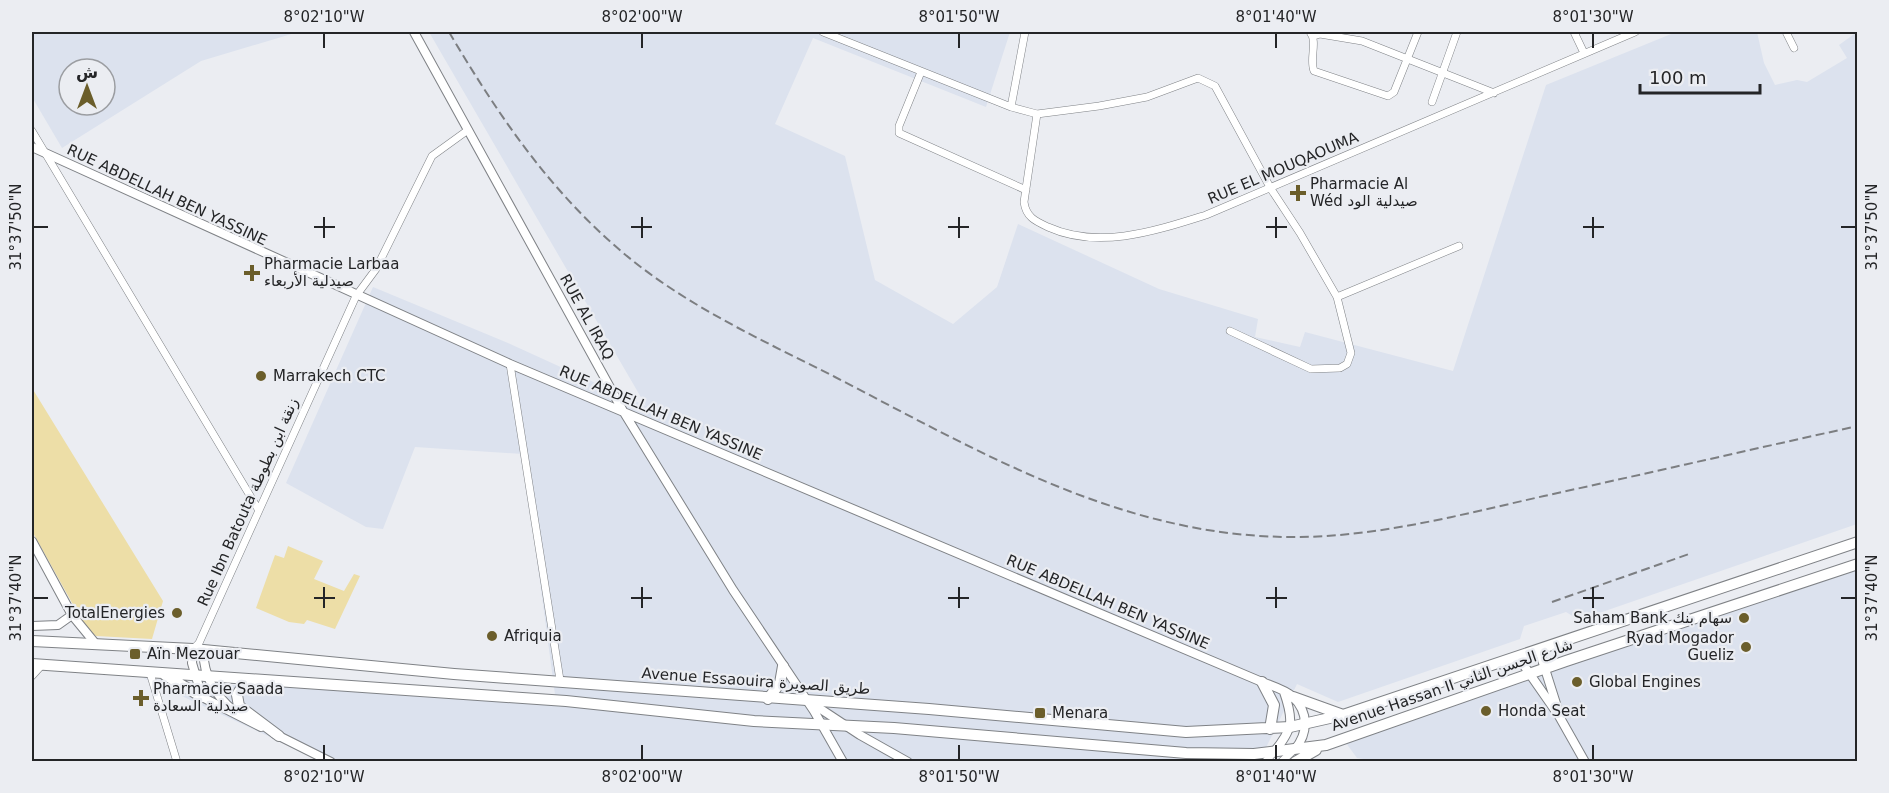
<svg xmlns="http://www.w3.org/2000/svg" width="1889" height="793" font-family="'DejaVu Sans','Noto Naskh Arabic',sans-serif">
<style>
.built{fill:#dce2ee;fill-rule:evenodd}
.green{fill:#eddea7}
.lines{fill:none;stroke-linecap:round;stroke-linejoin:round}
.minor-casing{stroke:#7f8286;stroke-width:8}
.tertiary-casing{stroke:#7f8286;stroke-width:10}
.primary-casing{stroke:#7f8286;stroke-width:12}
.minor{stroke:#fff;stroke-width:7}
.tertiary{stroke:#fff;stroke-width:8}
.primary{stroke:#fff;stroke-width:10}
.rail{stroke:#7c7e81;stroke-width:2;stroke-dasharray:9 4.5;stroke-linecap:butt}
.ticks{fill:none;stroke:#242527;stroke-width:2}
.poi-dot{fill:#6b5e2b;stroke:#ebedf2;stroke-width:2}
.labels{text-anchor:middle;stroke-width:4.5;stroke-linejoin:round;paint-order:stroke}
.street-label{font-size:15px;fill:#242527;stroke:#ebedf2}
.poi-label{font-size:15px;fill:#242527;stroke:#ebedf2;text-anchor:start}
.neatline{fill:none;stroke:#242527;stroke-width:2}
.ticks-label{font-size:15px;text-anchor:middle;fill:#242527}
</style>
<rect width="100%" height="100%" fill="#ebedf2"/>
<path class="built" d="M32 32H298L201 61 62 148 32 97ZM69 69H105V105H69Z
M429 32H1010L986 107 813 38 775 124 845 156 875 280 953 324 997 287 1018 224 1159 289 1258 319 1255 337 1300 347 1305 332 1453 371 1546 85 1676 32H1757L1764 63 1775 85 1797 80 1807 82 1847 58 1839 45 1857 32V524L1579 620 1566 612 1524 626 1520 639 1338 702 1297 684 1259 762 322 761 143 678 217 685 367 686 556 702 523 454 415 447 383 529 366 527 286 483 373 287 508 343 646 406Z
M1857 561V761L1382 762 1357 758 1340 735Z"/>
<path class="green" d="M32 388 163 601 152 639 96 636 86 628 32 531Z
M288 546 323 561 314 579 344 591 354 574 360 576 335 629 307 620 304 624 289 622 256 608 275 555 284 558Z"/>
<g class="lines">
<defs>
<path id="minor" d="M823 32 1011 107 1037 114 1099 106 1147 97 1198 78 1215 86 1271 189 1300 233 1337 297 1459 246
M1310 32C1318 42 1309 59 1314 71L1388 96 1394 92 1418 32
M1574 32 1584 53
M1786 32 1794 48
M1314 36 1320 34 1362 41 1494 93
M921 72 899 126V133L1026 190
M1432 102 1457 32
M1011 107 1025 32
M1037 114 1024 202C1026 217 1035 221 1048 227 1099 250 1155 231 1206 215L1635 32
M32 131 258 509
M1230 331 1311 369 1340 368 1347 364 1351 353 1337 297
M510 364 560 680
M193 649 199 643 356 296 376 269 432 156 468 130
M150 673 177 762
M32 676 42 665
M1265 762 1274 752
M1281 762 1295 749"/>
<path id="tertiary" d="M414 32 623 411 733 590 814 711 843 762
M32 147 510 364 1262 682C1272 686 1286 690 1293 697 1309 712 1308 734 1295 749
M32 541 72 615 95 643
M32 626 58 625 72 615
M193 649 192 663 202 697 261 727
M203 650C204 677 214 694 234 711
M1539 650 1559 713
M1518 657 1559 716 1585 762
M810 702 860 735 908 762
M275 734 331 762
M1274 752C1293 729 1294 721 1284 692"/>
<path id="primary" d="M32 641 193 649 454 674 929 709 1186 732 1290 727 1343 715 1858 542
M32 664 566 701 754 721 894 728 1186 753 1254 754 1326 745 1566 661 1858 564
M165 675 202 697
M247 679 237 695 239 706 279 736
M1262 682 1274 705 1270 729
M1293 697 1343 715
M768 699 780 683 783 666
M1295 762 1316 750"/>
</defs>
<use href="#minor" class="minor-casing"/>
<use href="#tertiary" class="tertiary-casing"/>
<use href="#primary" class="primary-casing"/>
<use href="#minor" class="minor"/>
<use href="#tertiary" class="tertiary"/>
<use href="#primary" class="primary"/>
<path class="rail" d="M449 32C497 113 548 189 621 251 684 305 762 340 835 377 984 454 1126 539 1300 537 1382 536 1464 514 1544 496 1649 473 1753 449 1858 426
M1552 602 1689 554"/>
</g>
<path class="ticks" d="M324 33V48M642 33V48M959 33V48M1276 33V48M1593 33V48M324 217V238M642 217V238M959 217V238M1276 217V238M1593 217V238M33 227H48M314 227H335M631 227H652M948 227H969M1266 227H1287M1583 227H1604M1841 227H1856M324 587V608M642 587V608M959 587V608M1276 587V608M1593 587V608M33 598H48M314 598H335M631 598H652M948 598H969M1266 598H1287M1583 598H1604M1841 598H1856M324 745V760M642 745V760M959 745V760M1276 745V760M1593 745V760"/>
<g class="poi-dot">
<path d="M1295 184h6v6h6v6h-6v6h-6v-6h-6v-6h6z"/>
<path d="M249 264h6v6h6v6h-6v6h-6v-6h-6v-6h6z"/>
<circle cx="261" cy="376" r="6"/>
<circle cx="177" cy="613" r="6"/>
<circle cx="1744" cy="618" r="6"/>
<circle cx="492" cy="636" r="6"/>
<circle cx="1746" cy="647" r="6"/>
<rect x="129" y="648" width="12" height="12" rx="3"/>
<circle cx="1577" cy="682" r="6"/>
<path d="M138 689h6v6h6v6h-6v6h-6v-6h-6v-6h6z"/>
<circle cx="1486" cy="711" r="6"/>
<rect x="1034" y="707" width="12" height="12" rx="3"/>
</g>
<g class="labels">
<g class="street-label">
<text transform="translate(1283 168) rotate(-23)" y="5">RUE EL MOUQAOUMA</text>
<text transform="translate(167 195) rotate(25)" y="5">RUE ABDELLAH BEN YASSINE</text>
<text transform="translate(587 317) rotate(61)" y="5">RUE AL IRAQ</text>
<text transform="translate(661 413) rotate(23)" y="5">RUE ABDELLAH BEN YASSINE</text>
<text transform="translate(248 502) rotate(-66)" y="5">Rue Ibn Batouta زنقة ابن بطوطة</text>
<text transform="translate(1108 602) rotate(23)" y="5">RUE ABDELLAH BEN YASSINE</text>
<text transform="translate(756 681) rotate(4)" y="5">Avenue Essaouira طريق الصويرة</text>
<text transform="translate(1452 685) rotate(-19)" y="5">Avenue Hassan II شارع الحسن الثاني</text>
</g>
<g class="poi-label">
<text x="1310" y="189">Pharmacie Al<tspan x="1310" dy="17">Wéd صيدلية الود</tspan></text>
<text x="264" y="269">Pharmacie Larbaa<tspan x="264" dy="17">صيدلية الأربعاء</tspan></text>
<text x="273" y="381">Marrakech CTC</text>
<text x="165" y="618" text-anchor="end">TotalEnergies</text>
<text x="1732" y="623" text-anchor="end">Saham Bank سهام بنك</text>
<text x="504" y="641">Afriquia</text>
<text x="1734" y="643" text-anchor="end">Ryad Mogador<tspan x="1734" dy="17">Gueliz</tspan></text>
<text x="147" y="659">Aïn Mezouar</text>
<text x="1589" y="687">Global Engines</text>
<text x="153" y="694">Pharmacie Saada<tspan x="153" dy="17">صيدلية السعادة</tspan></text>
<text x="1498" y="716">Honda Seat</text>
<text x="1052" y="718">Menara</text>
</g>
</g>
<rect width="1889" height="793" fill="none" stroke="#ebedf2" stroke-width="66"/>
<g transform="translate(87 87)"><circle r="28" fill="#ebedf2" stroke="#9b9da1" stroke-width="1.5"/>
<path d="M0-4.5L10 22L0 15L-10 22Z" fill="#6b5e2b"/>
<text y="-9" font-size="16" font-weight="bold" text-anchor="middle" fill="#242527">ش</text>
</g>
<path d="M1640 84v9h120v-9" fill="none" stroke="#242527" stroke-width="3"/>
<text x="1649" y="84" font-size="18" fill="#242527" stroke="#ebedf2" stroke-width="4.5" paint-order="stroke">100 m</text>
<rect x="33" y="33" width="1823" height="727" class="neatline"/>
<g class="ticks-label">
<text x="324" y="22">8°02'10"W</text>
<text x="642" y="22">8°02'00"W</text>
<text x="959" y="22">8°01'50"W</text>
<text x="1276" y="22">8°01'40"W</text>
<text x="1593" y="22">8°01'30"W</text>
<text transform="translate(16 227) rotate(-90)" y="5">31°37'50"N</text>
<text transform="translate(1872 227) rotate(-90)" y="5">31°37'50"N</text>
<text transform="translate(16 598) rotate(-90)" y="5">31°37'40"N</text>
<text transform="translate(1872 598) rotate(-90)" y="5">31°37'40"N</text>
<text x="324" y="782">8°02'10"W</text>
<text x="642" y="782">8°02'00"W</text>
<text x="959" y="782">8°01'50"W</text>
<text x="1276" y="782">8°01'40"W</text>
<text x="1593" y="782">8°01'30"W</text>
</g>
</svg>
